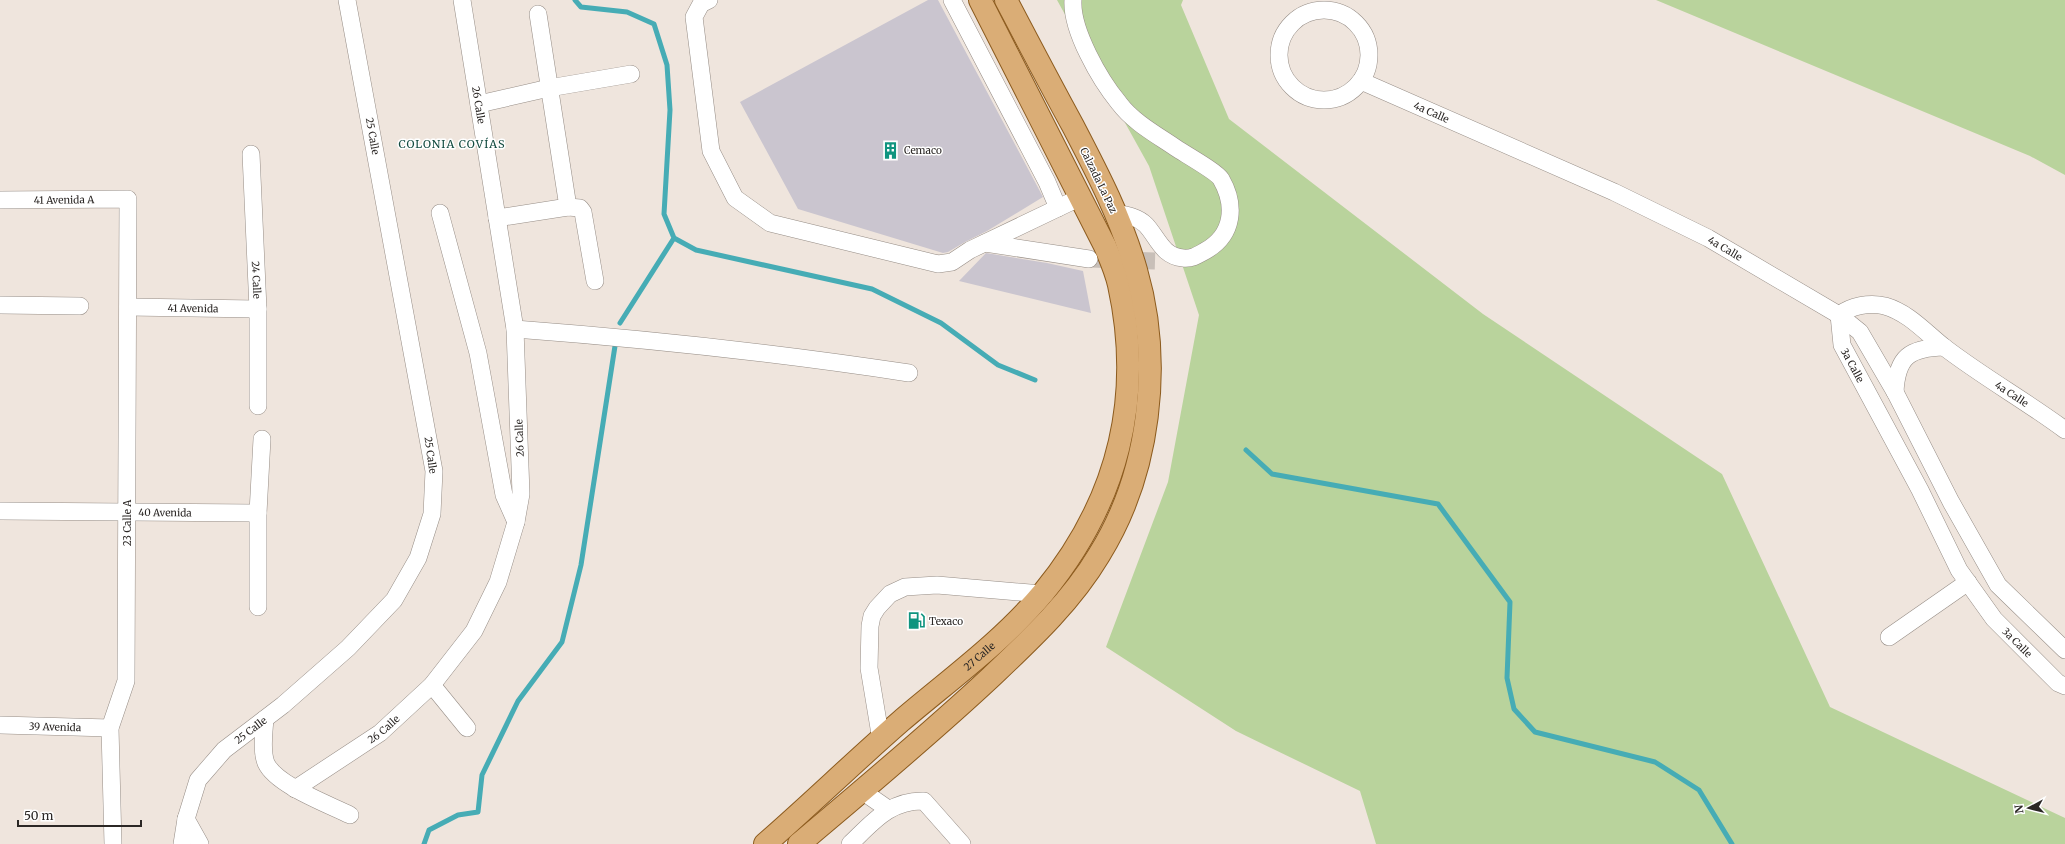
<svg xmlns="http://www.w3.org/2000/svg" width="2065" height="844" font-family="Merriweather,serif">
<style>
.green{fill:#b9d39c}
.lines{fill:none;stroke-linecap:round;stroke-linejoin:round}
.stream{stroke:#46acb5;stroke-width:5}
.building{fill:#cac5cf}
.minor-tunnel{stroke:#c8bfb8;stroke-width:17;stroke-dasharray:17 8;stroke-linecap:butt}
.minor-casing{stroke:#968d86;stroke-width:18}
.major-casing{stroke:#8c5b1e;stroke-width:24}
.minor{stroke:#fff;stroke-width:17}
.major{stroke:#daad76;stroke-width:22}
.labels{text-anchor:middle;stroke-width:3;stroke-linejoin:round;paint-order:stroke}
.street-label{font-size:10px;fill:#2b2725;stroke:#fff}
.poi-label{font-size:10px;fill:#2b2725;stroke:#fff;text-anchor:start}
.neighbourhood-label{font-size:11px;letter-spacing:1px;fill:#134b40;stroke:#fff}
</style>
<rect width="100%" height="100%" fill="#efe5dd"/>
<path class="green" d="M1057 0H1183L1181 5 1229 119 1483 314 1722 474 1830 707 2065 818V844H1376L1360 791 1236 731 1106 647 1168 482 1199 315 1149 166Z
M1656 0H2065V175L2030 156Z"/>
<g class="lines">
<path class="stream" d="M575 0 581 7 627 12 654 24 667 65 670 110 664 214 674 238 696 250 872 289 941 323 998 365 1035 380
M620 323 674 238
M1246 450 1272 474 1438 504 1510 602 1507 678 1514 709 1535 732 1655 762 1699 790 1732 844
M424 844 429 830 458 815 478 812 482 775 518 701 562 642 581 565 615 346"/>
</g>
<path class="building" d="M928 0H938L1043 197 987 231 965 242 948 252 943 253 798 209 740 102Z
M986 253 1047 263 1083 271 1091 313 959 281Z"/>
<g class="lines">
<path class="minor-tunnel" d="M1089 259 1155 261"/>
<defs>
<g id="minor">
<path d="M709 0 701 4 694 17 711 151 735 198 770 223 938 264 952 262 970 250 1081 197"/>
<path d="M952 0 1047 182 1058 208"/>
<path d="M1073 0C1071 30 1100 80 1119 103 1133 122 1157 135 1176 148 1185 154 1217 172 1221 179 1236 205 1234 235 1205 251 1198 255 1192 259 1183 258 1162 256 1158 238 1146 225 1138 217 1127 215 1116 213"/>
<circle cx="1324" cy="55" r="45"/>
<path d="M538 14 568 207"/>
<path id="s1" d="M1361 81 1614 192 1708 238 1839 315 1860 332 1895 392 1951 502 1998 585 2065 650"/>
<path d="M479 104 549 88 631 74"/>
<path id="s2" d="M251 154 258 309V406"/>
<path id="s3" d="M0 200 128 199 126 681 110 728 113 844"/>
<path d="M440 213 478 353 504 495 516 522"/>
<path d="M497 218 568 207 580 208 583 212 595 281"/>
<path d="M985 243 1089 259"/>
<path d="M0 305 80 306"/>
<path id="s4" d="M128 307 258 309"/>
<path id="s5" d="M1839 315 1842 345 1920 490 1959 570 1994 619 2058 683 2065 686"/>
<path id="s6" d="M1839 315C1851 306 1869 302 1885 306 1909 313 1925 332 1944 347 1983 377 2026 401 2065 430"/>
<path d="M515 329C647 339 778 353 909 373"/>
<path d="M1895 392C1897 356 1910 348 1944 347"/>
<path id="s7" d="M0 511 258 513"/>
<path d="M258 607V513L262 439"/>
<path d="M1889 637 1968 582"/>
<path d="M432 685 467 728"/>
<path d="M265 719C264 733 261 750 266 763 276 785 328 804 350 815"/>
<path id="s8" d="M0 725 110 728"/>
<path d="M881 740 869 668 870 626 872 616 877 608 890 594 905 587 937 585 1042 594"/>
<path id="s9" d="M295 789 380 733 432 685 474 631 498 582 516 522 521 494 515 329 462 0"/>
<path d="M862 791 888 809"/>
<path d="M186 819 200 844"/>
<path id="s10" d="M182 844 186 819 198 780 224 750 283 705 348 648 394 600 418 558 432 514 434 471 347 0"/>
<path d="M850 844C873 822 890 800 924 801L962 844"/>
</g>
<g id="major">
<path id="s11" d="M765 844C811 804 855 761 901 721 949 680 1002 642 1043 593 1117 503 1144 399 1119 285 1116 271 1110 258 1105 246L980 0"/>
<path d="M799 844C864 789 929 735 991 677 1030 640 1071 602 1099 555 1150 473 1163 363 1136 270 1121 218 1098 174 1073 126 1050 84 1028 42 1006 0"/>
</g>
</defs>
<use href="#minor" class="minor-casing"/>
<use href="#major" class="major-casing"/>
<use href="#minor" class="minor"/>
<use href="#major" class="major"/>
</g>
<defs>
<symbol id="building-bare" viewBox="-9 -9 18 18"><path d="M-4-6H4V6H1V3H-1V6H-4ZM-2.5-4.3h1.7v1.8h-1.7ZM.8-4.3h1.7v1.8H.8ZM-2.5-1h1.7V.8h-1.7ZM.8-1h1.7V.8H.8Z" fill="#0f947f" stroke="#fff" stroke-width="2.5" paint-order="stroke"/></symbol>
<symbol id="fuel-bare" viewBox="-9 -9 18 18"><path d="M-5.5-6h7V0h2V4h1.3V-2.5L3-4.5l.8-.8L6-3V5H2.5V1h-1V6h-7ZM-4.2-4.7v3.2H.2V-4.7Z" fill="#0f947f" stroke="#fff" stroke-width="2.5" paint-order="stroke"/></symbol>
</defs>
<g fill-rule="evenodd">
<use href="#building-bare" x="878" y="138" width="25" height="25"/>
<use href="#fuel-bare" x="904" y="608" width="25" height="25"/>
</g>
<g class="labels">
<g class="street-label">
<text transform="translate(479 105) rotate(81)" y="4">26 Calle</text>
<text dy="4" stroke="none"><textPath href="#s1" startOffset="77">4a Calle</textPath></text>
<text transform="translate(373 136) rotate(80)" y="4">25 Calle</text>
<text transform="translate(1099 180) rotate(64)" y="4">Calzada La Paz</text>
<text dy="4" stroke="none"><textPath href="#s3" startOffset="64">41 Avenida A</textPath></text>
<text dy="4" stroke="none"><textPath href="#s1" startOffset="401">4a Calle</textPath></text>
<text dy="4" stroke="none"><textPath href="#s2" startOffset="126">24 Calle</textPath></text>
<text dy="4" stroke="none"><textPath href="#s4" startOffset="65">41 Avenida</textPath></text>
<text dy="4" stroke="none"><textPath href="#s5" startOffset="53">3a Calle</textPath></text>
<text dy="4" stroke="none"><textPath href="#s6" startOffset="203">4a Calle</textPath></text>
<text transform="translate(519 438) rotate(-92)" y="4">26 Calle</text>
<text transform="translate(431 455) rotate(82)" y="4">25 Calle</text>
<text dy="4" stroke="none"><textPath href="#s7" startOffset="165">40 Avenida</textPath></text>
<text transform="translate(127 523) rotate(-90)" y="4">23 Calle A</text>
<text dy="4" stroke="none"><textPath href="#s5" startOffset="377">3a Calle</textPath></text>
<text dy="4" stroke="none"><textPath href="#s11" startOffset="285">27 Calle</textPath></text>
<text dy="4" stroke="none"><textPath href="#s8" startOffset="55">39 Avenida</textPath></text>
<text dy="4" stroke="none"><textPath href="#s9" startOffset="107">26 Calle</textPath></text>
<text dy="4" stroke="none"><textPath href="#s10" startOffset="139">25 Calle</textPath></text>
</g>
<g class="poi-label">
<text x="904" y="154">Cemaco</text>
<text x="929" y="625">Texaco</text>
</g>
<g class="neighbourhood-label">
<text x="452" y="148">COLONIA COVÍAS</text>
</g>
</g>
<g transform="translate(2029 808) rotate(263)" stroke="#ffffff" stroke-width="3" paint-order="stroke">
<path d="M0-3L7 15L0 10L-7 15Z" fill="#2b2725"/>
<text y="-6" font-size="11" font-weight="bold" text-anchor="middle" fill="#2b2725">N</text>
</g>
<path d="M18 820v6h123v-6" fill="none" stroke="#2b2725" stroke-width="2"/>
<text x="24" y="820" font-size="12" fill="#2b2725" stroke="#ffffff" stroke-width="3" paint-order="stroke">50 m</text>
</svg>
